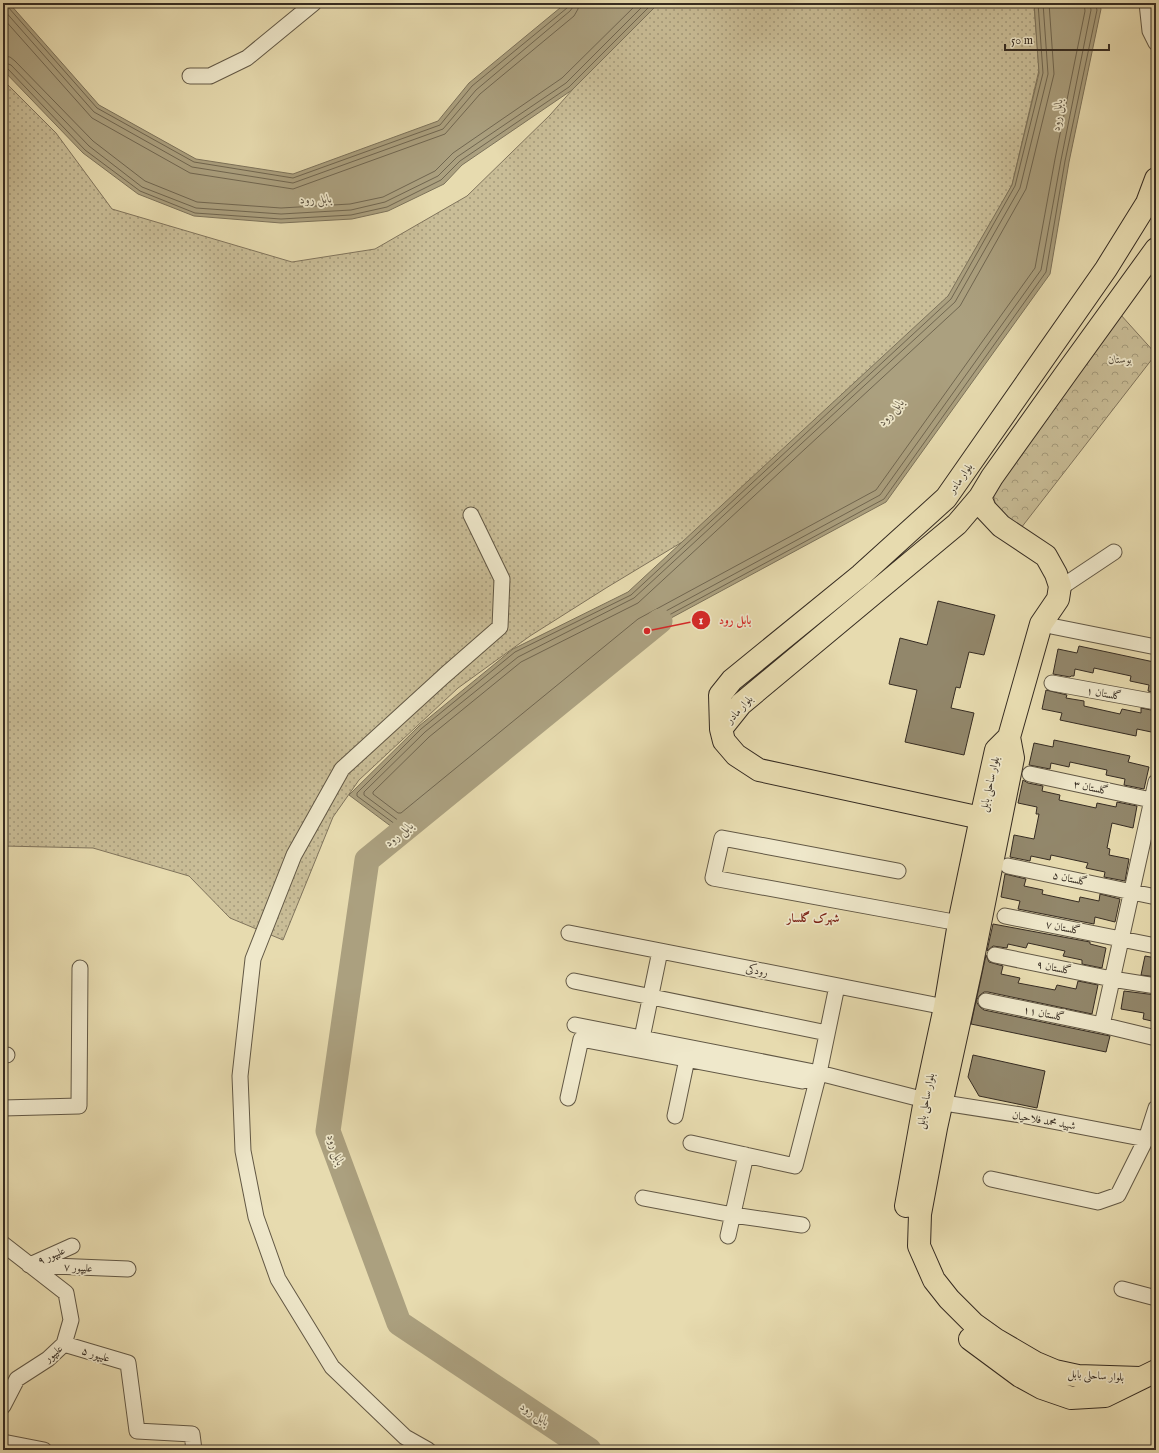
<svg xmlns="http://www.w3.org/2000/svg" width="1159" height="1453" font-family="'IM FELL English',Amiri,serif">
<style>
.park{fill:url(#park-crowns);stroke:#80745c}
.garden{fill:url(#garden-dots);stroke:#80745c}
.water{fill:#aba07f;stroke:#7c725a}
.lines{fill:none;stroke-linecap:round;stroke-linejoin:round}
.shore{stroke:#706650;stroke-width:1}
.river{stroke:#aba07f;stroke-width:25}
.building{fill:#92876b;stroke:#362c22}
.minor-casing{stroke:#625845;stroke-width:17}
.primary-casing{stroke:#362c22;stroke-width:24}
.minor{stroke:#efe8cb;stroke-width:15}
.primary{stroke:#e7dbaf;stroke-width:22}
.labels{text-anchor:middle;stroke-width:3.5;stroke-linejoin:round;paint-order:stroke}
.park-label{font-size:11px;font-style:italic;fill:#534939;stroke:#efe8cb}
.street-label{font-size:11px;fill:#362c22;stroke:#efe8cb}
.water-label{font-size:12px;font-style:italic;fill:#594f3e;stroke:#efe8cb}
.neighbourhood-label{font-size:12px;font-weight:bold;fill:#7a1f14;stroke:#efe8cb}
.leader{fill:none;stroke:#d62828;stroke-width:1.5}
.callout-dot{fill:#d62828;stroke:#efe8cb;stroke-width:1.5}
.mark-label{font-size:12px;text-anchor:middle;font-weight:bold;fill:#fff}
.callout-label{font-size:12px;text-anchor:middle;font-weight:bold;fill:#d62828;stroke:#efe8cb;stroke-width:3.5;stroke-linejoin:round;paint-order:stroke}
</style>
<defs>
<pattern id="park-crowns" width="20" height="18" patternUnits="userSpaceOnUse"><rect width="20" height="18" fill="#c9bd97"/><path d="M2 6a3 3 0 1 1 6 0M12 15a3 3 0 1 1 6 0" fill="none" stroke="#a49a7b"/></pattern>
<pattern id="garden-dots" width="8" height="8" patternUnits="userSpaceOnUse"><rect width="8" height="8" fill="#c9bd97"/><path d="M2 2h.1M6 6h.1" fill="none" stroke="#a49a7b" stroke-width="1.8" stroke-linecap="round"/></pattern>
</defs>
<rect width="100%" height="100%" fill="#e7dbaf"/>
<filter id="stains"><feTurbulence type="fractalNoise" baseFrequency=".005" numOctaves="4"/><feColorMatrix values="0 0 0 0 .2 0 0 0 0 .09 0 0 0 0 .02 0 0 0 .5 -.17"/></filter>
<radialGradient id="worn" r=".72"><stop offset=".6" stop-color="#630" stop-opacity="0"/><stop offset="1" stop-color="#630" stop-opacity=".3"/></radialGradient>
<path class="park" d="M1120 314 1156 354 1021 528 997 511 993 494Z"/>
<path class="garden" d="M655 3H1034L1039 70 1012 185 970 262 905 364 722 518 606 588 530 636 458 688 359 780 333 817 283 940 230 918 189 876 93 848 3 846V80L56 133 112 209 292 262 375 249 467 196 550 115 604 54Z"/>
<path class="water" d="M3 3H9L99 105 196 159 293 174 438 121 469 83 566 3H659L572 90 462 165 444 184 388 211 352 219 281 223 194 216 138 194 83 153 3 70Z
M1034 3H1099L1101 9 1069 162 1050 274 886 502 647 631 400 833 349 795 419 726 513 649 628 592 948 296 1012 185 1039 73Z"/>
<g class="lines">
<path class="shore" d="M7 3 8 7 97 108 194 162 293 178 440 125 472 86 567 8 568 3
M1038 3 1043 73 1015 186 951 299 631 595 515 652 421 729 357 793V796L399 827H401L645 628 884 499 1046 272 1065 161 1097 10 1095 3
M1043 3 1048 74 1020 188 955 302 634 598 518 657 425 732 364 792V795L399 821H401L642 624 880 495 1041 270 1061 160 1091 10 1090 3
M1049 3 1054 74 1026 189 960 306 638 603 521 662 429 737 373 792V794L398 813H401L638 619 876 490 1035 268 1055 159 1085 11 1084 3
M3 9 94 112 192 167 293 183 443 129 476 90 570 11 573 7V3
M3 18 92 118 190 173 293 189 445 134 480 94 574 16 578 9 579 3
M3 56 10 57 15 61 93 141 145 181 197 202 281 208 350 204 383 197 435 171 453 153 562 78 638 3
M3 62 11 65 89 146 142 187 196 208 281 214 351 210 385 202 438 176 457 157 566 83 646 3
M3 67 8 69 85 150 140 191 195 213 281 219 351 215 387 207 441 180 460 161 569 87 653 3"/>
<path class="river" d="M589 1450 399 1323 328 1131 367 860 660 621"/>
</g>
<path class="building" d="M938 601 995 615 984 655 969 652 960 688 956 687 951 708 974 713 964 755 905 742 917 690 889 684 900 638 927 645Z
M1079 646 1154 662 1153 669H1156V693L1148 691 1149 685 1130 681 1131 676 1094 668 1093 673 1075 669 1074 676H1071L1070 677 1053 674 1058 649 1077 653Z
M1046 690 1067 695 1066 698 1084 701V706L1120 714 1122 709 1141 713V708L1156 711V733L1137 729 1136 736 1060 720 1062 713 1042 709Z
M1054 740 1130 756 1128 762 1149 767 1144 789 1124 785 1125 779 1106 775 1107 770 1070 762 1069 767 1051 763 1050 769 1029 765 1034 743 1053 747Z
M1023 780 1028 783 1043 786 1042 791 1060 795 1059 800 1096 808 1097 803 1116 807 1117 802 1137 806 1133 828 1112 823 1107 848 1110 849 1109 855 1129 859 1125 881 1104 877 1105 872 1086 868 1088 863 1051 855 1050 860 1031 856 1030 861 1010 857 1014 835 1034 839 1039 814H1036L1037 807 1018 803Z
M1005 874 1026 879 1024 886 1043 890 1042 894 1079 902 1080 897 1099 901 1100 894 1120 899 1115 922 1095 917 1094 924 1018 909 1020 901 1001 897Z
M993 924 1090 942V944L1106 948 1102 968 1082 964V960L1063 956 1065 951 1028 943 1026 948 1008 944 1007 948 993 946 987 951Z
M986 955 989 962 1003 966 1001 974 1020 978 1018 983 1055 990 1057 985 1076 989 1078 981 1098 985 1092 1014 988 992H984L980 995 977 999V1003L980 1007 984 1010 1110 1036 1106 1052 971 1024Z
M1145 956 1156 958V977L1141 975Z
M1124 991 1156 995V1022L1143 1019 1144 1013 1121 1009Z
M973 1055 1045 1071 1037 1108 979 1096 968 1077Z"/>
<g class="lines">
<defs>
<path id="minor" d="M1147 3 1150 31 1156 43
M190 76H210L247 58 314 3
M1060 588 1114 552
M1041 624 1156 647
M1052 683 1156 702
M1030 774 1156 801
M1008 866 1156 897
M898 871 722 838 713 878 959 923
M1005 916 1156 946
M569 933 945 1007
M995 955 1112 979 1156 986
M574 981 827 1033
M986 1001 1102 1025 1156 1038
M575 1025 819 1073 925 1100 1021 1115 1146 1139
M1102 1025 1156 782
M642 1038 660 951
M3 1055H7
M568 1098 581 1039 802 1081 810 1079
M3 1108 79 1106 80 968
M675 1116 687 1059
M691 1143 795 1166 819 1073 837 986
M991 1179 1098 1202 1118 1195 1146 1139 1156 1108
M643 1198 733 1215 802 1225
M728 1236 746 1155
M3 1244 66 1293 71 1320 64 1344 48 1359 17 1379 3 1406
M32 1264 72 1246
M29 1265 128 1269
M1122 1289 1156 1298
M64 1344 128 1363 137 1431 192 1434 194 1450
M3 1442 44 1450
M428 1450 405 1437 332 1367 278 1279 256 1217 243 1151 240 1076 253 959 294 855 342 769 445 675 500 627 502 579 471 515"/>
<path id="primary" d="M980 497 985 509 1001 526 1046 556 1056 574 1060 586 1058 599 1041 624 1009 737 1013 758 971 968 936 1128 920 1214 919 1246 934 1280 949 1299 974 1324 995 1339 1036 1363 1055 1371 1078 1376 1140 1378
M721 729 741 704 957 524 980 497 992 477 1067 372 1156 249
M981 818 759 770 736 755 724 741 721 729 720 695 732 680 861 575 946 498 1106 269 1147 203 1156 179
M906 1206 925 1100 945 1007 959 923 981 818 996 750 1009 737
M970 1339 1020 1376 1042 1388 1071 1398 1105 1396 1156 1371"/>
</defs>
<use href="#minor" class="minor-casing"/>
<use href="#primary" class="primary-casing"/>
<use href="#minor" class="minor"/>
<use href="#primary" class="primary"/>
</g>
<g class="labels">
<g class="park-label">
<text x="1120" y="363">بوستان</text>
</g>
<g class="street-label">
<text transform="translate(960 478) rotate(-55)" y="4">بلوار مادر</text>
<text transform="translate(1104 693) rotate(10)" y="4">گلستان ۱</text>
<text transform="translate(739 709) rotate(-47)" y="4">بلوار مادر</text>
<text transform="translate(989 784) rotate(-77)" y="4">بلوار ساحلی بابل</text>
<text transform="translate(1091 787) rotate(12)" y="4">گلستان ۳</text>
<text transform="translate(1070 878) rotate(12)" y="4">گلستان ۵</text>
<text transform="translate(1063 927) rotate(11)" y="4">گلستان ۷</text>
<text transform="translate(1054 967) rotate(11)" y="4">گلستان ۹</text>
<text transform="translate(757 970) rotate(11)" y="4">رودکی</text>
<text transform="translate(1044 1013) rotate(11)" y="4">گلستان ۱۱</text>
<text transform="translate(925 1101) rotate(-79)" y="4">بلوار ساحلی بابل</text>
<text transform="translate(1044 1120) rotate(10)" y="4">شهید محمد فلاحیان</text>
<text transform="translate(51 1255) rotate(-24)" y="4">علیپور ۹</text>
<text transform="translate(78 1267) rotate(3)" y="4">علیپور ۷</text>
<text transform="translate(53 1353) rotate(-41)" y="4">علیپور</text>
<text transform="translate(96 1354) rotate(17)" y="4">علیپور ۵</text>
<text transform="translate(1096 1375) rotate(4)" y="4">بلوار ساحلی بابل</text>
</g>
<g class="water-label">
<text transform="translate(1057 115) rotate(-85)" y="4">بابل رود</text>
<text transform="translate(316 199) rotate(-2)" y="4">بابل رود</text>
<text transform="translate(891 412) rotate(-48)" y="4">بابل رود</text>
<text transform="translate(399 834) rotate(-39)" y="4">بابل رود</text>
<text transform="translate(336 1150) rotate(71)" y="4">بابل رود</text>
<text transform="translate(535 1414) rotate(34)" y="4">بابل رود</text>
</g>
<g class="neighbourhood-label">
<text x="813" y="922">شهرک گلسار</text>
</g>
</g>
<path class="leader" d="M647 631L701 620"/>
<g class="callout-dot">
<circle cx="647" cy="631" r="4"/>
<circle cx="701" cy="620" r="10"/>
</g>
<g class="mark-label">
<text x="701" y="624">1</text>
</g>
<g class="callout-label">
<text x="735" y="624">بابل رود</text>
</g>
<rect width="1159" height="1453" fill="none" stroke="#e7dbaf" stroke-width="16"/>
<rect x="4" y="4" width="1151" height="1445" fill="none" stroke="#362c22" stroke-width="2"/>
<rect x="8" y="8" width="1143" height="1437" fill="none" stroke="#362c22"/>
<path d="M1005 44v6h104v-6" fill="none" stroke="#362c22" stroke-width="2"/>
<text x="1011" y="44" font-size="12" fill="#362c22" stroke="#efe8cb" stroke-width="3" paint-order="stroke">50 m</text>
<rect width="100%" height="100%" filter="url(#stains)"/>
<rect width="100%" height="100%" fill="url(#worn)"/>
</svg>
